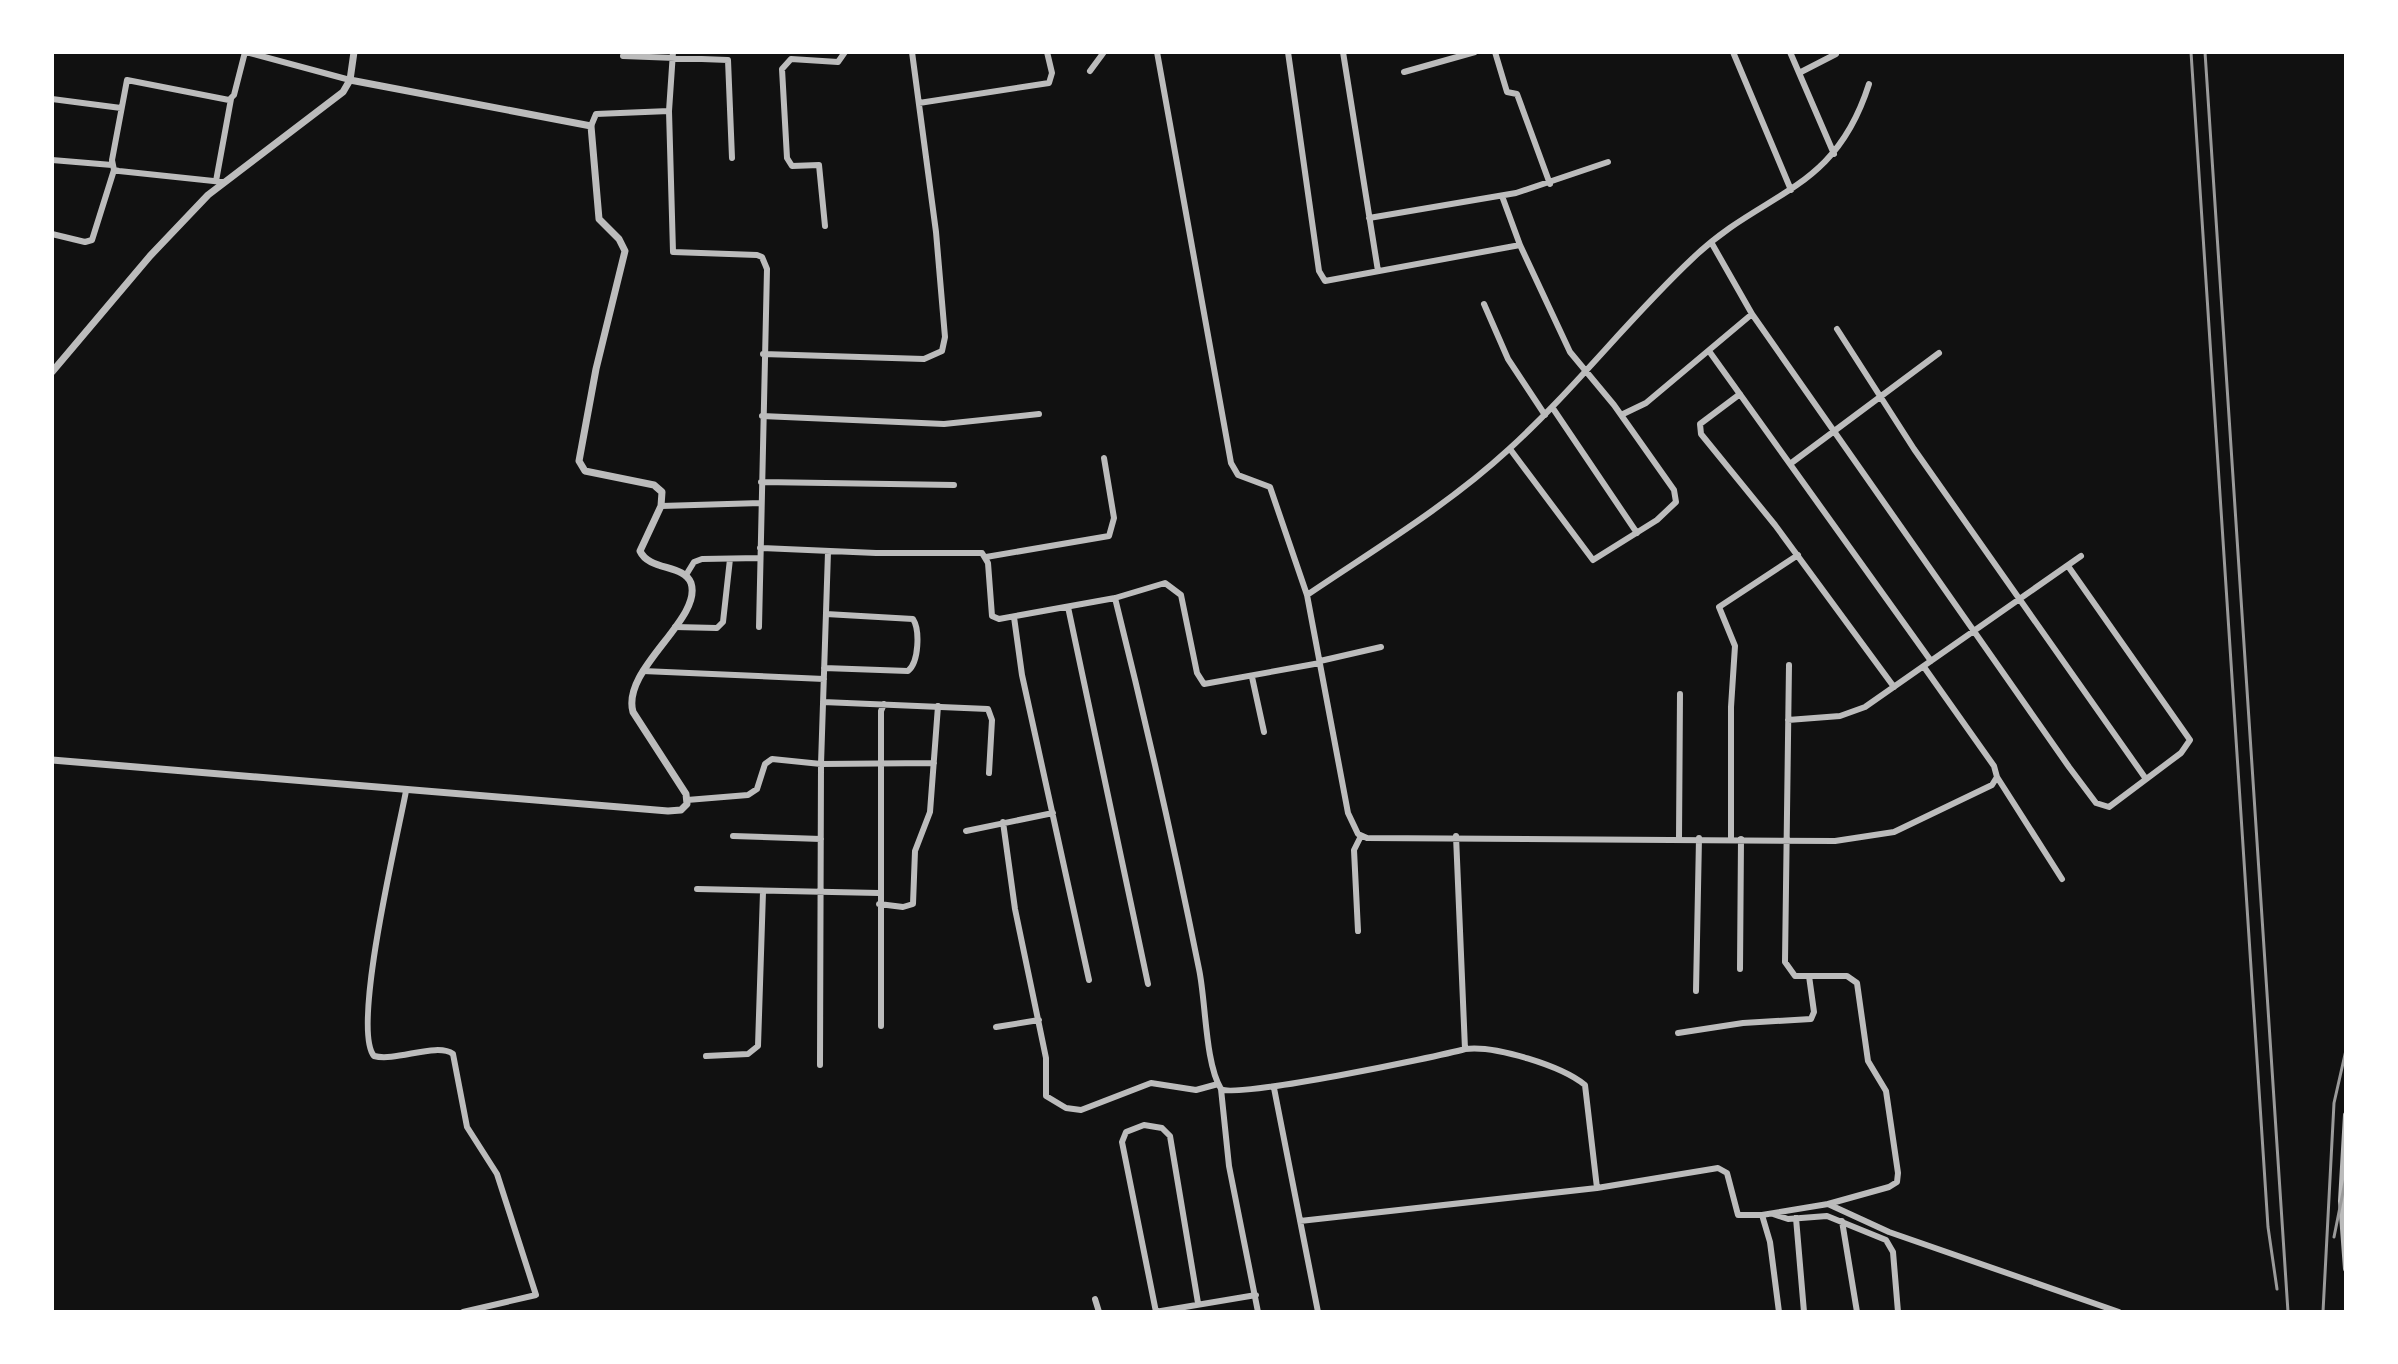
<svg xmlns="http://www.w3.org/2000/svg" width="2398" height="1364" font-family="'PT Sans',sans-serif">
<style>
.lines{fill:none;stroke-linecap:round;stroke-linejoin:round}
.minor{stroke:#bcbcbc;stroke-width:6}
.tertiary{stroke:#bcbcbc;stroke-width:7}
.rail{stroke:#9a9a9a;stroke-width:3}
</style>
<rect width="100%" height="100%" fill="#111"/>
<g class="lines">
<path class="minor" d="M246 52 350 80
M673 52 669 111 673 252 757 255 762 257 767 269 759 627
M1157 52 1231 463 1238 475 1270 487 1307 595 1348 813 1358 834 1367 838 1835 841 1894 832 1992 785 1997 777 1994 766 1924 667
M1288 52 1319 271 1325 281 1520 245
M1343 52 1378 271
M1495 52 1507 92 1517 94 1550 184
M1733 52 1791 190
M1790 52 1834 154
M623 56 728 60 732 158
M1090 71 1104 52
M1404 72 1475 52
M1799 73 1836 54
M52 99 121 108
M919 103 1049 83 1052 73 1047 52
M591 126 596 114 669 111
M52 160 112 165
M216 181 231 99
M223 182 119 171 114 170 112 160 127 80 229 100 234 95 245 52
M1502 196 1520 245 1570 352 1614 405 1674 490 1676 502 1657 520 1593 560 1510 449
M1369 218 1516 193 1608 162
M825 226 819 165 792 166 787 158 782 69 791 59 838 62 845 52
M52 234 85 242 92 240 114 170
M1711 242 1752 314 2069 767 2096 803 2109 807 2181 753 2190 740 2068 566
M1484 304 1508 359 1545 415
M1837 329 1914 449 2146 779
M1709 351 1931 661
M763 354 924 359 942 351 945 337 936 232 912 52
M1740 394 1700 424 1701 434 1775 525 1894 687
M1552 407 1637 533
M1621 415 1646 403 1752 314
M762 416 944 424 1039 414
M1790 464 1939 353
M761 482 954 485
M661 506 761 503
M760 548 876 553H982L988 563 992 616 999 619 1115 598 1165 583 1181 595 1197 673 1204 684 1320 663
M986 557 1109 536 1114 518 1104 458
M686 575 694 562 702 559 760 558
M1307 595C1375 549 1447 506 1508 450 1574 390 1628 319 1693 258 1765 189 1834 194 1869 84
M1115 598C1146 722 1174 845 1199 969 1206 1002 1205 1063 1221 1089 1234 1099 1437 1057 1465 1049 1495 1045 1562 1066 1585 1085L1597 1188
M1068 607 1148 984
M1014 617 1022 675 1089 980
M675 627 717 628 723 622 730 559
M1320 661 1381 647
M1789 665 1785 962 1795 976H1847L1857 983 1868 1061 1886 1091 1898 1173 1897 1182 1889 1187 1828 1204
M824 668 908 671C919 662 920 630 913 619L826 614
M643 671 824 679
M1252 677 1264 732
M823 702 988 709 992 720 989 773
M1788 720 1840 716 1865 707 2081 556
M1997 777 2062 879
M406 791C398 834 351 1029 374 1056 396 1062 437 1042 453 1054L467 1127 497 1174 536 1295 463 1312
M687 800 748 795 757 789 765 764 772 759 821 764 934 763
M1003 822 1015 909 1046 1058V1096L1066 1108 1081 1110 1151 1083 1196 1090 1218 1084
M966 831 1053 813
M733 836 821 839
M1456 836 1465 1049
M1679 838 1680 694
M1731 839V707L1735 646 1719 607 1798 555
M697 889 879 893
M879 904 903 907 913 904 915 851 930 812 938 706
M1358 931 1354 850 1361 836
M1740 969 1741 839
M1696 991 1699 838
M881 1026V711L884 704
M996 1027 1039 1020
M1678 1033 1743 1023 1811 1019 1814 1012 1809 976
M706 1056 748 1054 758 1046 763 892
M820 1065 821 764 828 552
M1274 1088 1318 1312
M1221 1089 1229 1166 1258 1312
M2346 1115 2341 1201 2346 1269
M1773 1214 1788 1219 1827 1216 1886 1240 1893 1252 1898 1312
M1762 1215 1770 1242 1779 1312
M1796 1218 1804 1312
M1300 1221 1597 1188 1718 1168 1727 1173 1738 1215H1762L1828 1204 1889 1232 2119 1312
M1842 1221 1857 1312
M1095 1299 1099 1312
M1155 1312 1256 1295
M1156 1312 1122 1142 1126 1132 1144 1125 1162 1128 1170 1136 1198 1303"/>
<path class="tertiary" d="M52 372 150 256 208 195 343 92 350 80 354 52
M52 760 668 811 681 810 687 804 686 794 633 712C621 669 703 619 691 583 684 564 649 571 640 551L661 506 662 492 654 485 585 471 579 461 596 369 625 251 619 239 599 219 591 126 350 80"/>
<path class="rail" d="M2191 52 2268 1227 2277 1289
M2205 52 2288 1312
M2334 1237 2346 1177
M2323 1312 2334 1103 2346 1050"/>
</g>
<rect width="2398" height="1364" fill="none" stroke="#ffffff" stroke-width="108"/>
</svg>
